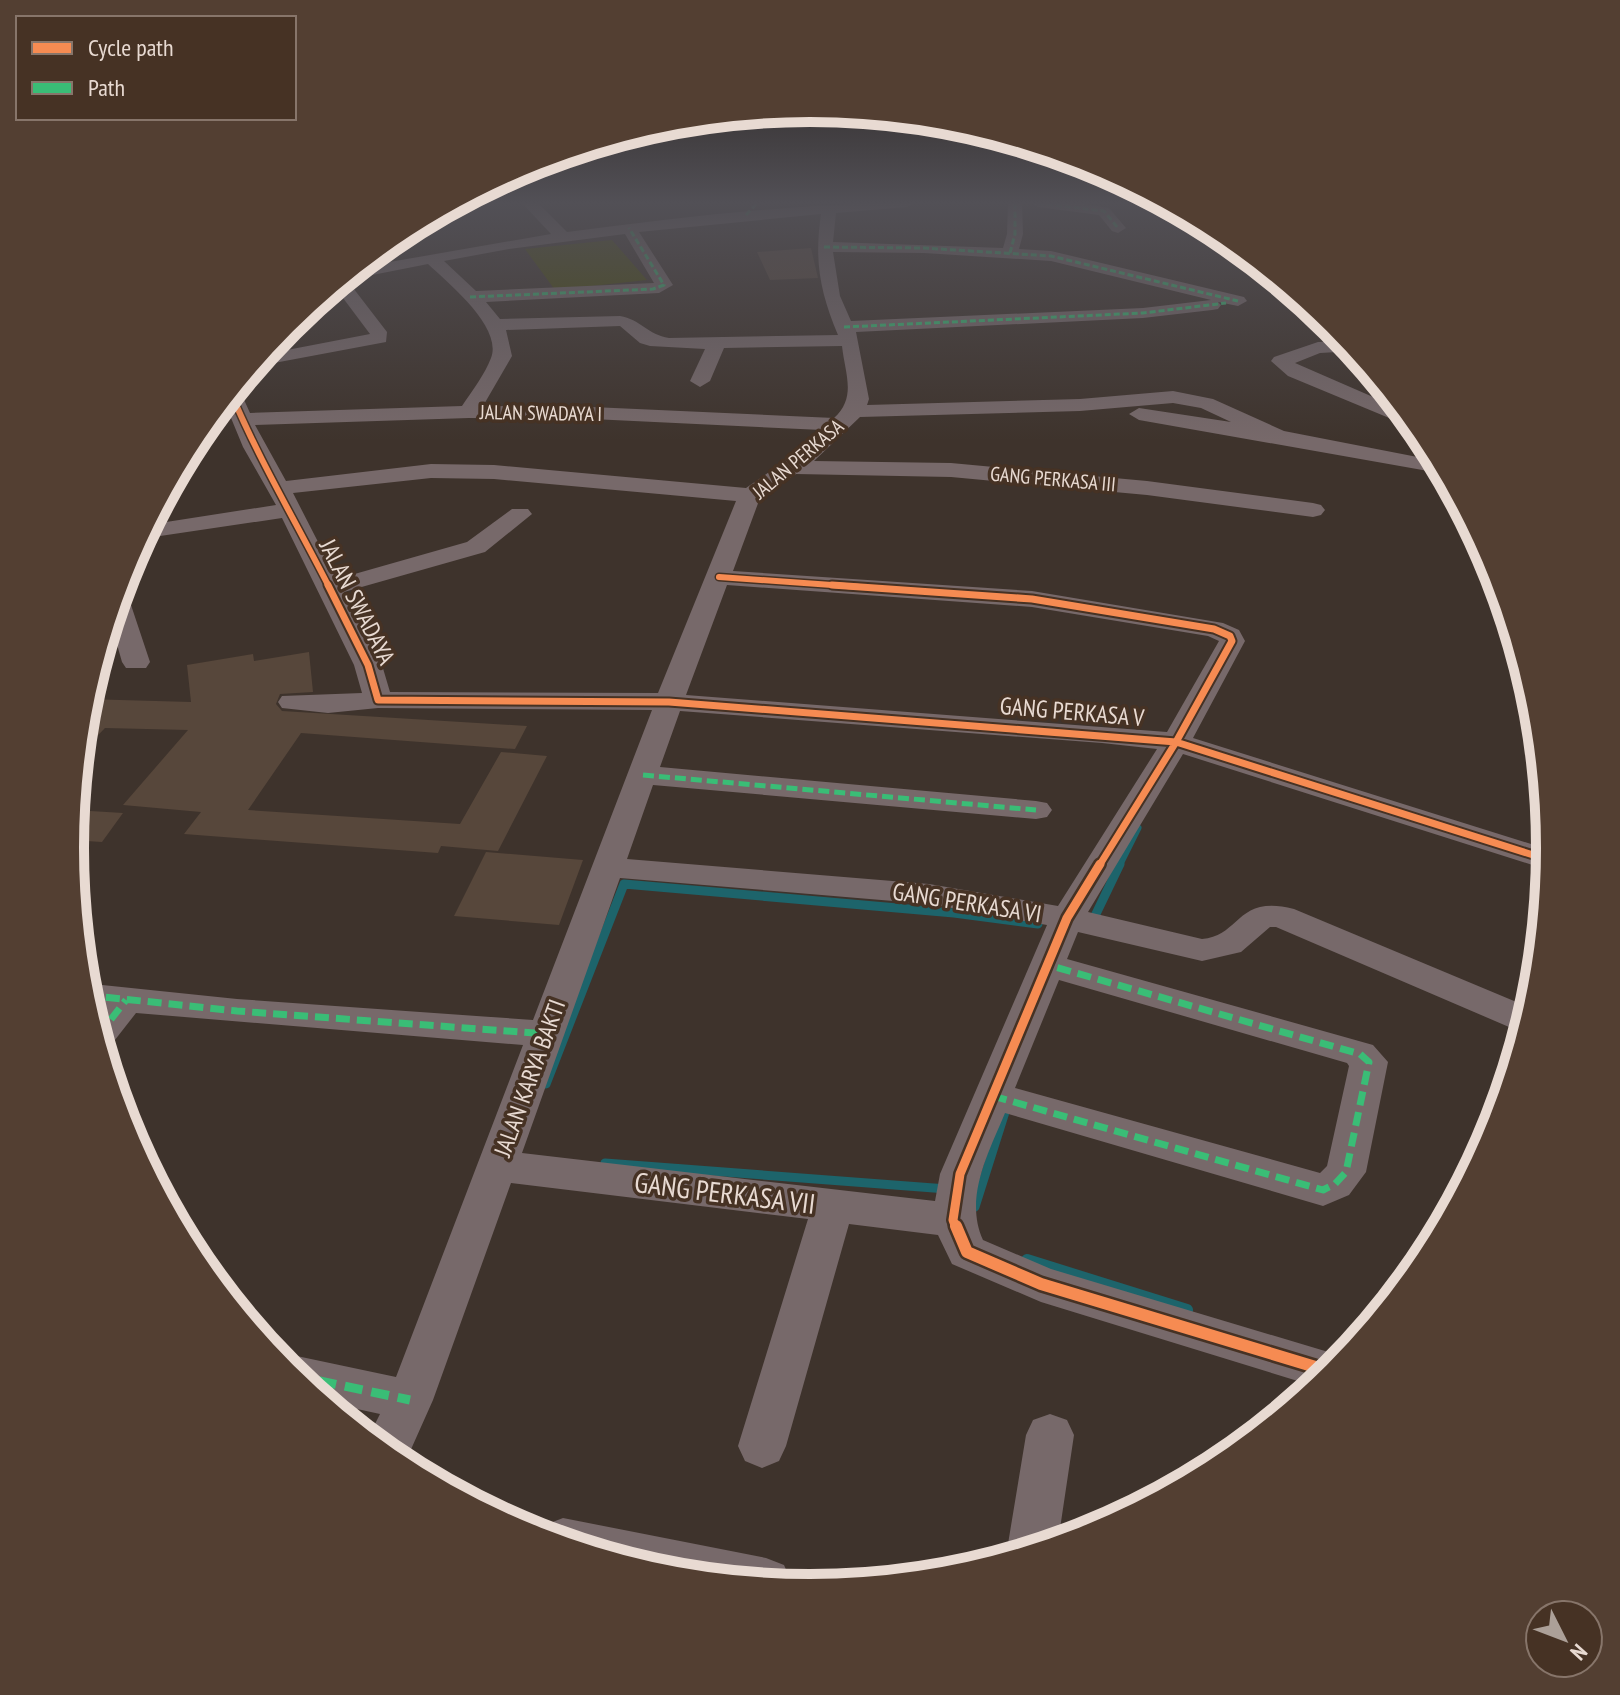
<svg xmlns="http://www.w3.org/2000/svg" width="1620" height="1695" font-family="'PT Sans Narrow',sans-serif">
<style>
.green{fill:#464806}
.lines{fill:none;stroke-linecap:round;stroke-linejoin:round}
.stream-far2{stroke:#1d646b;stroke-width:7}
.stream-far1{stroke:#1d646b;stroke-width:9}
.stream{stroke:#1d646b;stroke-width:12}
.building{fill:#57473b}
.minor{fill:#77696a;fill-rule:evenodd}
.quiet-far3{stroke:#3abd76;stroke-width:3;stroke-dasharray:6 3;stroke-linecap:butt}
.quiet-far2{stroke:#3abd76;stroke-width:5;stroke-dasharray:11 5;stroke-linecap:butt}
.quiet-far1{stroke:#3abd76;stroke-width:7;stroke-dasharray:14 7;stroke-linecap:butt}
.quiet{stroke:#3abd76;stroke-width:9;stroke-dasharray:18 9;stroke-linecap:butt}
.cycleway-far3-casing{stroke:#463224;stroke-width:9}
.cycleway-far2-casing{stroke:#463224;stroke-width:11}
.cycleway-far1-casing{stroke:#463224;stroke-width:14}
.cycleway-casing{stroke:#463224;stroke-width:17}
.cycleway-far3{stroke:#f68b52;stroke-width:6}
.cycleway-far2{stroke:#f68b52;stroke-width:7}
.cycleway-far1{stroke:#f68b52;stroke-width:9}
.cycleway{stroke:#f68b52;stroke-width:12}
.labels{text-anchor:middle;stroke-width:7;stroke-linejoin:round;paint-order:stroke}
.far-street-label{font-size:20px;fill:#e8dad2;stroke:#463224}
.street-label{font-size:24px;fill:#e8dad2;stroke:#463224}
.near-street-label{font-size:28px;fill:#e8dad2;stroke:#463224}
.rim{fill:none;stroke:#e8dad2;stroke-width:10}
</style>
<rect width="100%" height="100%" fill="#3e332c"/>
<path class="green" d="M612 240 647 280 555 290 525 249Z"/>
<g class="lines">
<path class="stream-far2" d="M1119 866 1138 828"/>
<path class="stream-far1" d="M1094 918 1120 864
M546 1084 624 884 954 913 1038 924
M605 1163 947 1189
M975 1207 1006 1109"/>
<path class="stream" d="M1027 1260 1187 1310"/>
</g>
<path class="building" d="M811 248 818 278 770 280 757 252Z
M309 652 313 692 280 694 276 704 282 711 527 726 515 749 301 733 248 810 460 824 501 752 547 756 498 851 441 846 438 853 184 834 201 812 123 805 188 730 105 728 79 755 85 699 191 702 187 665 253 654 254 661Z
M74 810 123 813 102 842 71 840Z
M486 852 583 860 559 925 454 916Z"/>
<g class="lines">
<path class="minor" d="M522 203H538L567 232C682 217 797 203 914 203L907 207 836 213 833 242 1003 248 1007 234 1008 203H1022L1023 234 1019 249 1051 251 1244 297 1247 301 1238 306 1218 302 1221 305 1218 309 1212 310 1143 318 856 332 869 399 867 405 1080 399 1173 391 1213 399 1284 431 1438 461 1445 474 1139 420 1129 414 1139 408 1231 422 1201 408 1173 403 1080 411 860 417 814 461 951 463 1147 481 1313 503 1321 505 1325 510 1321 515 1313 517 1147 495 951 477 796 474 760 498 733 571 1032 591 1223 623 1239 630 1245 641 1193 738 1550 850 1548 870 1183 754 1088 912 1202 939C1241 936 1236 894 1294 909L1531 1008 1523 1033 1276 927H1270L1241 952 1202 961 1078 932 1067 959 1373 1045 1388 1062 1366 1172 1349 1195 1323 1206 1005 1113C988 1154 964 1198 983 1240L1051 1269 1345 1357 1314 1386 1041 1302 952 1264 938 1235 849 1224 786 1446 779 1461 762 1468 745 1461 738 1446 808 1219 511 1183 433 1400 404 1465 368 1438 380 1414 325 1402 278 1360 292 1355 396 1377 523 1045 136 1013 111 1045 101 1048 92 1018 99 1009 89 1008 83 983 237 999 533 1020 652 710 378 708 328 713 282 708 278 702 282 696 362 693 354 665 282 518 140 539 147 525 276 505 243 447 224 401 235 388 241 393 250 413 462 406C472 391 485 374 491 358 503 327 448 283 428 264L347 280 387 332 386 342 252 367 261 355 370 334 334 286 355 268 551 234ZM821 214C814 261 820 292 838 335L669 338C648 335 640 319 620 316L500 319 486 302 659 293 673 285 639 232ZM625 234 654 283 476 291 444 261 509 249ZM833 252 924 253 1051 261 1211 300 1143 308 851 321 840 296ZM620 326 640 343 650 346 705 349 690 381 700 387 710 381 724 348 842 346C845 374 857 397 834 418L592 407 483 406 512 356 506 330ZM469 418 592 419 822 430 798 452 746 488 494 465 431 464 286 481 255 425ZM431 478 494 479 736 501 658 693 390 692 382 665 344 592 485 552 532 514 528 509H512L467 542 337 579 293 493ZM727 585 1032 607 1208 636 1219 641 1167 732 686 695ZM680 711 1102 743 1157 749 1058 906 929 884 627 859 653 785 1036 819 1047 817 1052 810 1047 803 1036 801 660 767ZM620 878 929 904 1047 925 940 1174 935 1201 522 1153ZM1059 980 1347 1063 1349 1066 1327 1166 1320 1173 1015 1088Z
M1031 203H1079L1109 208 1126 228 1118 233 1112 231 1099 215 1038 207Z
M1347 341 1355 351 1320 353 1295 363 1403 410 1417 426 1406 425 1288 376 1271 361 1274 357 1318 342Z
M118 592 125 594 129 599 150 662 146 668H126L122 662 110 620Z
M1050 1414 1067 1420 1074 1435 1058 1542 1010 1557 1007 1550 1026 1435 1033 1420Z
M563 1518 766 1558 784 1565 792 1583 791 1586 665 1573 541 1535 545 1525Z"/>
<path class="quiet-far3" d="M1038 203 1104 211 1118 228
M746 215 757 203
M824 247 924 248 1051 256 1238 301
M1010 253 1015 234V203
M470 297 653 289 664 285 629 228
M844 327 1143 313 1226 303"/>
<path class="quiet-far2" d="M643 775 1036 810"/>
<path class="quiet-far1" d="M85 995 237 1011 547 1034
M98 1036 126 1000
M993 1096 1323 1190 1335 1184 1346 1172 1369 1062 1360 1054 1048 965"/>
<path class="quiet" d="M292 1375 410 1400"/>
<defs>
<path id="cycleway-far3" d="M231 393C259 460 296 522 329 587
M719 577 860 587"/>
<path id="cycleway-far2" d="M328 585 368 665 378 700 669 702 1176 742 1549 860
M832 585 1032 599 1214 629 1230 636 1232 641 1176 742 1099 866"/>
<path id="cycleway-far1" d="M956 1228 953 1220 960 1174 1067 918 1100 864"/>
<path id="cycleway" d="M956 1226 967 1252 1041 1284 1332 1372"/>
</defs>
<use href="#cycleway-far3" class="cycleway-far3-casing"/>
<use href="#cycleway-far2" class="cycleway-far2-casing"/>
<use href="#cycleway-far1" class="cycleway-far1-casing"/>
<use href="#cycleway" class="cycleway-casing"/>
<use href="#cycleway-far3" class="cycleway-far3"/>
<use href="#cycleway-far2" class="cycleway-far2"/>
<use href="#cycleway-far1" class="cycleway-far1"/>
<use href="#cycleway" class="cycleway"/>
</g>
<linearGradient id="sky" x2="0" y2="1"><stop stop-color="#221c18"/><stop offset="0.46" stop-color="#525056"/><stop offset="1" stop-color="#525056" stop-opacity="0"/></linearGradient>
<rect width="1620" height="441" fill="url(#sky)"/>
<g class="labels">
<g class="far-street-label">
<text transform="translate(541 413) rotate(1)" y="7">JALAN SWADAYA I</text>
<text transform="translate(798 459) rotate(-40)" y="7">JALAN PERKASA</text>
<text transform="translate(1053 479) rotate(5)" y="7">GANG PERKASA III</text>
</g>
<g class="street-label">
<text transform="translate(357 602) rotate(63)" y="8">JALAN SWADAYA</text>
<text transform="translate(1072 712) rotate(5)" y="8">GANG PERKASA V</text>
<text transform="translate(967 903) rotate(9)" y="8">GANG PERKASA VI</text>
<text transform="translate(530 1078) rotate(-70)" y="8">JALAN KARYA BAKTI</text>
</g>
<g class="near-street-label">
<text transform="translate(725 1193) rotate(7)" y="10">GANG PERKASA VII</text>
</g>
</g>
<path d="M0 0H1620V1695H0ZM84 848a726 726 0 1 1 1452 0a726 726 0 1 1-1452 0Z" fill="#533f32" fill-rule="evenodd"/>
<path class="rim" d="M84 848a726 726 0 1 1 1452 0a726 726 0 1 1-1452 0Z"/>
<rect x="16" y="16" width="280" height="104" fill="#463224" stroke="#87756a" stroke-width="2"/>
<rect x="32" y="42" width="40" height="12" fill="#f68b52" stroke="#87756a" stroke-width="2"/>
<text x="88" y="56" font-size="24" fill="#e8dad2">Cycle path</text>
<rect x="32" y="82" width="40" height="12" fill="#3abd76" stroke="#87756a" stroke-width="2"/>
<text x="88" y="96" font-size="24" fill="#e8dad2">Path</text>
<g transform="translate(1564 1639) rotate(132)"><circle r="38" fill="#463224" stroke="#87756a" stroke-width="2"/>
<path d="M0-6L14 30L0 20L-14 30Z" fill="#aca098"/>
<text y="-12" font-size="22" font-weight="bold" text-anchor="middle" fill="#e8dad2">N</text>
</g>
</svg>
